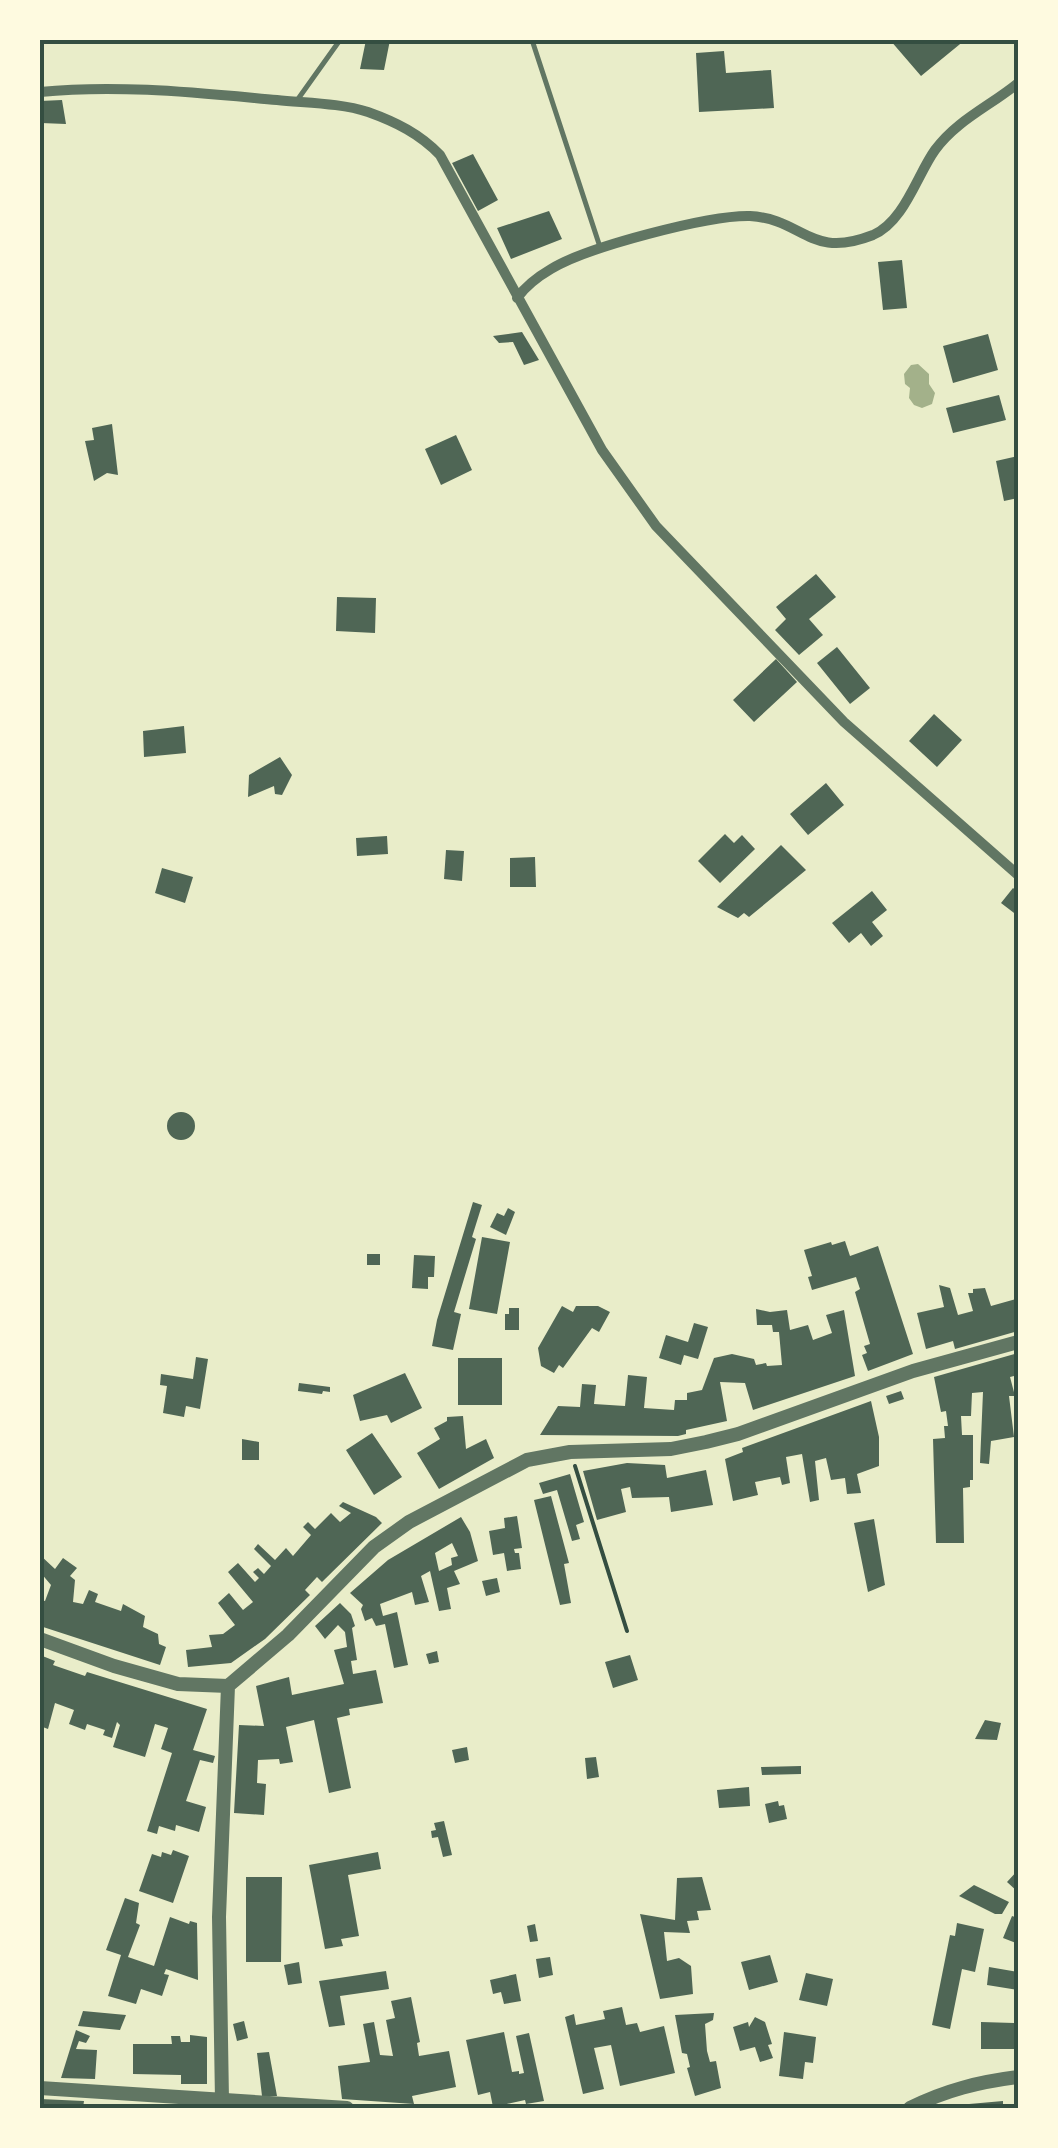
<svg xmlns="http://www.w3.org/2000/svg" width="1058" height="2148" font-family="Lato,sans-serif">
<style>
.water{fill:#a3b18a}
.building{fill:#4f6655;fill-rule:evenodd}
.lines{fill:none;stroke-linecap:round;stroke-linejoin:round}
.path{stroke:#344e41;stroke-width:4}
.service{stroke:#617663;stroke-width:5}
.minor{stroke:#617663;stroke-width:10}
.tertiary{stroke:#617663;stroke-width:14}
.neatline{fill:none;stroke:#344e41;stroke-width:4}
</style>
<rect width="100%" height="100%" fill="#e9edc9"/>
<path class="water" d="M918 364 929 374V384L935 393 932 404 922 408 914 405 909 398 910 388 905 384 904 374 911 365Z"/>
<path class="building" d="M366 40H390L384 70 360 69Z
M890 40H965L921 76Z
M724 51 726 73 771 70 774 108 699 112 696 53Z
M62 100 66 124 41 123 40 101Z
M473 154 498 200 478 211 452 163Z
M549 211 562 239 511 259 497 228Z
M902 260 907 308 883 310 878 262Z
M522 332 539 360 524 365 513 342 499 343 493 336Z
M988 334 998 370 953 383 943 346Z
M999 395 1006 420 953 433 946 408Z
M112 424 118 475 107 473 94 481 85 441 94 440 92 428Z
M456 435 472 470 441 485 425 449Z
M1018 456V498L1004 501 996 461Z
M816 574 836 597 809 619 823 635 799 655 775 630 786 619 776 607Z
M337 597 376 598 375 633 336 631Z
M837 647 870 688 850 704 817 663Z
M776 659 797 682 754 722 733 700Z
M934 714 962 740 937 767 909 741Z
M184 726 186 753 144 757 143 731Z
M280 757 292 775 282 795 275 794 274 786 248 797 249 775Z
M826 783 844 805 808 835 790 814Z
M725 834 734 843 742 835 755 849 720 883 698 861Z
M387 836 388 854 357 856 356 838Z
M781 845 806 870 749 917 744 913 738 918 717 907Z
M446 850 464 851 462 881 444 879Z
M535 857 536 887H510V858Z
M162 868 193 877 185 903 155 893Z
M1013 888 1018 892V916L1001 903Z
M872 891 887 910 872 922 883 936 871 946 861 933 849 943 832 923Z
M167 1126a14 14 0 1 1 28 0a14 14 0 1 1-28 0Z
M473 1202 482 1205 472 1237 476 1239 454 1312 461 1314 453 1350 432 1346 437 1320Z
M508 1208 515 1212 506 1235 490 1227 497 1213 504 1216Z
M482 1237 510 1242 497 1314 469 1309Z
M845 1241 850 1256 878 1246 913 1354 868 1371 862 1355 867 1353 864 1346 870 1344 855 1292 860 1289 856 1277 812 1290 808 1277 812 1276 804 1250 831 1242 832 1245Z
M367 1254H380V1265H367Z
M414 1255 435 1256 434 1277H428V1289L412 1288Z
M939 1285 950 1288 958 1315 973 1311 968 1293H973V1289L985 1288 991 1306 1016 1299 1018 1331 955 1349 953 1341 926 1349 917 1313 944 1307Z
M562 1306 573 1312 576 1306H598L610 1312 599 1332 592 1328 563 1368 559 1365 554 1373 541 1366 538 1348Z
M509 1308H519V1330H505V1314H509Z
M756 1309 770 1312 787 1310 790 1330 808 1325 813 1340 832 1333 826 1315 844 1310 855 1376 753 1410 745 1383 720 1382 727 1421 686 1430V1434L678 1436 540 1435 558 1406 580 1407 582 1384 596 1385 594 1404 625 1406 628 1375 647 1377 644 1408 674 1410 675 1400H687V1393L702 1390 714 1358 732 1354 754 1359 756 1365 766 1363 767 1366 782 1365 779 1332H773L772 1325H757Z
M694 1323 708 1327 698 1359 684 1355 681 1365 659 1358 666 1335 688 1342Z
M1018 1353V1375L1010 1377 1015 1396H1009L1014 1437 991 1441 989 1464 980 1463 983 1392 972 1393 971 1416H961L962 1435H973V1480H970V1487L963 1488 964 1543H936L933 1439 945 1438 944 1426H948L946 1411 941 1412 934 1377Z
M196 1357 208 1359 200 1409 186 1406 184 1417 163 1413 167 1386 160 1385 161 1374 193 1379Z
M458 1358H502V1405H458Z
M405 1373 422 1408 391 1423 387 1415 360 1421 353 1395Z
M299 1383 330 1387V1392L323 1391 322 1394 298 1391Z
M901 1391 904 1399 889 1404 886 1396Z
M871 1401 879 1437V1466L857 1474 861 1493 847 1494 845 1478 831 1480 826 1458 815 1461 819 1500 810 1502 802 1454 786 1457 790 1483 782 1485 780 1477 755 1482 758 1495 733 1501 725 1459 743 1452 742 1448Z
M463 1416 466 1449 486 1439 494 1458 439 1489 417 1453 440 1439 434 1428 447 1421V1417Z
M372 1433 402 1477 374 1495 346 1450Z
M242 1439 259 1442V1460H242Z
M627 1463 665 1465 667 1478 706 1470 713 1505 671 1512 669 1497 632 1498 630 1487 621 1489 626 1512 597 1520 583 1471Z
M570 1474 584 1522 576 1525 580 1539 572 1541 557 1490 543 1494 539 1483Z
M551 1496 569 1563 564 1564 571 1603 560 1605 534 1500Z
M343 1502 376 1517 382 1523 322 1582 317 1577 305 1590 310 1595 265 1639 231 1663 188 1667 186 1650 212 1647 209 1635 223 1634 235 1625 218 1603 229 1593 243 1610 253 1602 228 1572 238 1563 255 1582 259 1578 253 1572 258 1568 264 1574 271 1566 254 1549 258 1544 275 1560 286 1548 293 1556 311 1535 303 1527 308 1522 315 1529 331 1513 340 1522 351 1513 339 1506Z
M517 1516 522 1548 514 1549 515 1553H519L521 1569 507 1571 504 1553 493 1555 489 1531 505 1528 504 1518Z
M461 1517 470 1532 478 1561 454 1571 460 1584 447 1588 451 1609 439 1611 430 1571 421 1576 429 1602 415 1605 412 1592 380 1604 383 1616 397 1612 408 1665 394 1668 385 1624 376 1626 372 1618 365 1621 361 1609 363 1605 350 1593 388 1560ZM452 1543 458 1556 451 1558 452 1565 439 1571 435 1553Z
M874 1519 885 1585 868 1592 854 1523Z
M40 1555 55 1569 63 1558 77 1568 70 1576 75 1580 73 1602 83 1604 89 1590 98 1594 95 1602 121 1611 123 1604 145 1616 143 1627 158 1634 159 1644 166 1647 160 1665 40 1626V1600L45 1601 51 1585 40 1572Z
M497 1578 500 1592 486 1596 482 1581Z
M340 1603 351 1614 355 1626 352 1628 357 1660 351 1661 353 1674 376 1670 383 1703 349 1709 350 1715 337 1718 351 1788 329 1793 314 1720 286 1727 293 1762 280 1764 279 1759 258 1760 257 1783 266 1784 264 1815 234 1813 239 1725 264 1726 256 1686 289 1677 292 1695 344 1684 334 1650 347 1647 345 1632 338 1625 325 1639 315 1626Z
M437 1651 439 1662 429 1664 426 1654Z
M40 1655 55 1661 53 1665 85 1676 87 1672 207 1709 193 1750 215 1756 213 1763 200 1760 186 1801 206 1807 199 1832 176 1825 175 1831 159 1826 157 1834 147 1831 172 1753 161 1749 168 1728 155 1724 145 1757 113 1747 120 1725 117 1722 112 1738 103 1735 105 1730 87 1724 85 1730 69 1724 74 1710 55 1703 48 1729 40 1726Z
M630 1655 638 1680 613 1688 605 1662Z
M985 1720 1001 1723 997 1740 975 1739Z
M467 1747 469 1760 455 1763 452 1750Z
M596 1757 599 1777 587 1779 585 1758Z
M801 1766V1774L762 1775 761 1767Z
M749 1787 750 1806 719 1808 717 1790Z
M778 1801 779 1806 784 1805 787 1819 769 1823 765 1804Z
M444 1821 452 1855 443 1857 438 1837 432 1838 431 1831 436 1830 434 1823Z
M173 1850 189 1856 173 1903 139 1891 152 1854 161 1857 162 1852 171 1855Z
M378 1852 381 1869 348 1875 359 1936 341 1939 343 1946 325 1949 309 1865Z
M1018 1870V1892L1007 1882Z
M246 1877H282L281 1962H246Z
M702 1877 711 1910 697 1911 699 1920 687 1921 690 1933 664 1932 667 1961 679 1958 691 1966 693 1994 660 1999 640 1914 675 1920 677 1878Z
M974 1885 1009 1902 1002 1914H995L959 1896Z
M125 1898 139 1903 136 1923 140 1925 128 1957 154 1966 170 1917 189 1924 190 1921 197 1923 198 1980 166 1969 164 1974 169 1975 162 1996 141 1989 136 2004 108 1996 121 1955 106 1950Z
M1012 1916 1018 1918 1016 1943 1003 1938Z
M957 1923 984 1929 975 1972 962 1969 950 2029 932 2025 950 1935 955 1936Z
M535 1924 538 1941 530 1942 527 1926Z
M770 1955 778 1982 749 1990 741 1962Z
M550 1957 553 1975 539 1978 536 1959Z
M299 1962 302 1983 288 1985 284 1965Z
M989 1967 1018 1972V1990L987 1985Z
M386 1971 389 1989 340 1996 345 2025 329 2027 319 1981Z
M806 1973 833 1979 827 2006 799 2000Z
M516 1974 521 2001 504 2004 501 1992 493 1994 490 1980Z
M411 1997 420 2042 417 2043 419 2056 449 2051 456 2087 412 2096 414 2104 342 2099 338 2066 370 2062 363 2024 374 2022 380 2055 393 2056 386 2020 395 2018 391 2001Z
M622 2007 626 2025 637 2023 640 2032 664 2026 675 2073 620 2086 611 2045 594 2048 604 2089 583 2094 565 2017 574 2014 576 2025 605 2019 603 2011Z
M83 2011 126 2015 120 2030 78 2026Z
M714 2013 713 2020 705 2024 707 2051 710 2062 716 2061 721 2088 695 2096 687 2068 690 2067 687 2054 682 2053 675 2015Z
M755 2017 765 2022 772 2044 768 2045 773 2058 760 2062 755 2047 740 2051 733 2027 748 2022 749 2027Z
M1018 2019V2049H981V2022L1014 2023Z
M244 2021 248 2038 237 2041 233 2024Z
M76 2030 90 2036 86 2043 79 2041 76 2049 97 2050 95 2079 61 2078Z
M504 2032 512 2072 519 2071V2074L524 2073 516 2036 529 2033 544 2101 526 2104 525 2100 493 2107 490 2092 478 2095 466 2040Z
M784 2032 816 2037 813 2063 805 2062 803 2079 779 2076Z
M190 2035 207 2037V2084H181V2075L133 2074V2044H172L171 2036H180L181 2042H190Z
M269 2052 277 2096H262L257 2053Z
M40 2099 84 2101 83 2108H40Z
M1003 2101V2108H969V2104Z"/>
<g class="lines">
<path class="path" d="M575 1466 627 1631"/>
<path class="service" d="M532 40 600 247
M298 99 340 40"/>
<path class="minor" d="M40 92C119 84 199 93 277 100 306 103 341 103 368 112 396 122 420 134 440 155L602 450 656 526 844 722 1018 875
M517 298C525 287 539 276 551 269 587 247 709 215 750 216 804 219 809 260 873 235 904 222 917 175 935 150 957 120 990 106 1018 83"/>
<path class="tertiary" d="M40 1639 114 1666 178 1684 228 1686 288 1635 374 1547 409 1522 527 1460 570 1452 671 1449 706 1442 738 1434 913 1371 1018 1342
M40 2088 347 2108
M222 2100 219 1917 228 1686
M910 2108C946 2090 979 2082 1018 2077"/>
</g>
<rect width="1058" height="2148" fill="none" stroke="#fefae0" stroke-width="85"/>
<rect x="42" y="42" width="974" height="2064" class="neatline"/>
</svg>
